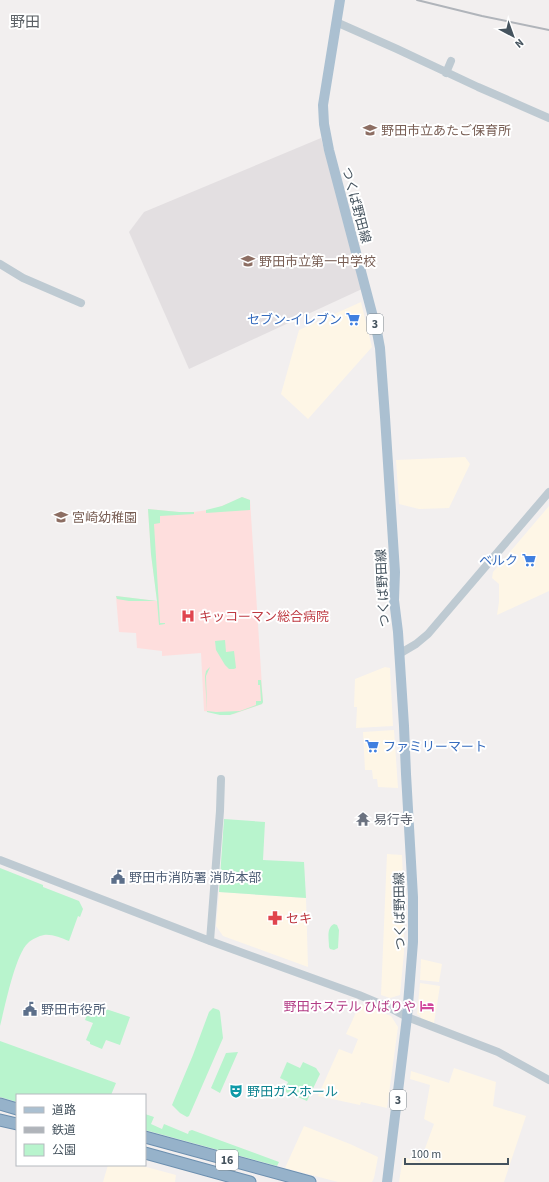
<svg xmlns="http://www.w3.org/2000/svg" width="549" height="1182" font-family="'Source Sans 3','Noto Sans JP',sans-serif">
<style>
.commercial{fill:#fef6e6}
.education{fill:#e3dfe1}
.medical{fill:#fededd}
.green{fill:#b8f4cd}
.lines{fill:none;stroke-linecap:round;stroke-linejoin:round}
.trunk-casing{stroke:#6c8faf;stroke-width:13}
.tertiary{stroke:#becad2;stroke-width:8}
.primary{stroke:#abc0d1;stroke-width:10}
.trunk{stroke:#96b2ca;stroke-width:11}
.rail{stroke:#b0b4ba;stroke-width:2}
.labels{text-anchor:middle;stroke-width:4;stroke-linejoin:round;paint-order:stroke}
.shield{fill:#fff;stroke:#7d878e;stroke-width:1}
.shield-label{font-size:12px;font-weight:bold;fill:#45535e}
.education-label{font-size:13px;fill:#785e54;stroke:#fff;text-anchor:start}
.street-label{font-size:13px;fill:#45535e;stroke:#fff}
.shop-label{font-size:13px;fill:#366cbe;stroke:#fff;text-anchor:end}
.health-label{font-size:13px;fill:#be3a42;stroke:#fff;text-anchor:start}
.worship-label{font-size:13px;fill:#5b616d;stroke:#fff;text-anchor:start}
.service-label{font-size:13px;fill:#4e5e75;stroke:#fff;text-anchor:start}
.hotel-label{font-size:13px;fill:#b23c85;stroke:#fff;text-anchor:end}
.culture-label{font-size:13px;fill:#0d838f;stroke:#fff;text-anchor:start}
.quarter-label{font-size:15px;fill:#5b6065;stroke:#fff}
</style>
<rect width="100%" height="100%" fill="#f2efef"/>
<path class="commercial" d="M361 302 372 347 308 419 281 394 299 330Z
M465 457 470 464 449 508 419 509 399 504 396 460Z
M549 506V591L497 615 499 602V584L492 578 493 572Z
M385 667 390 668 393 726 356 728 357 707H354L355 679Z
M394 730 398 788 378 787 377 779H373L372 770H365L363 732Z
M387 854 402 855 404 906V952L400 995 390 998 381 995Z
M219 892 306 898 308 967 223 936 216 926Z
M421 959 442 964 439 982 420 980Z
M420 983 440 986 434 1023 421 1019V1017L417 1014Z
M360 1004 391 1016 398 1027 387 1108 361 1102 360 1105 318 1096 339 1049 352 1054 358 1039 346 1034Z
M454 1068 496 1082 493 1106 526 1116 504 1182H399L403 1157 420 1162 434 1124 424 1119 430 1085 410 1079 411 1071 449 1083Z
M304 1126 350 1144 378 1157 374 1178 372 1182H338L285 1168Z
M108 1165H139L176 1175 175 1182H103Z"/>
<path class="education" d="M321 138 362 289 189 369 129 232 144 212Z"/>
<path class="medical" d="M242 497 250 500 263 702 262 704 234 714 224 715 204 711 201 653 162 656V651L137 648 136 633 119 632 116 596 157 601 151 554 148 509 179 512H194L214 509 232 502Z"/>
<path class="green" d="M242 497 250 500V510L206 513V510L222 506Z
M148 509 179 512H194V514L160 516V523L154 524 160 623H165V624L159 625 157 601H129L117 599 116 596 157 601 151 554Z
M225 640 226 652 234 651 236 668 234 669H229L225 665 216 650 215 641Z
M210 667 206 676 207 711 216 712 240 711 256 705V701H261L260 685H258V680H261L263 702 262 704 230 715H220L207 712 205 676 206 671Z
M224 819 265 822 263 860 304 862 306 898 219 892Z
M0 868 43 885V887L79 901 83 909 80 917 78 916 69 941C61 938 52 934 44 935 39 936 32 939 28 943 15 955 5 1007 0 1026Z
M334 924 337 925 339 930 338 948 334 950 330 949 329 947C329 939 326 928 334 924Z
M91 1004 130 1017 120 1045 106 1040 102 1049 90 1044V1042L86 1040 93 1023 85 1020Z
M213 1008 219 1010 220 1012 223 1038 189 1116 187 1117 180 1113 172 1105 193 1055 209 1012Z
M0 1041 116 1083 111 1095H17V1102L0 1097Z
M238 1052 220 1093 211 1088 226 1053Z
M287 1062 300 1068 303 1062 316 1068 320 1074 307 1101 286 1092 285 1089 288 1082 280 1078Z
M145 1114 154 1117 151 1124 162 1129 164 1124 188 1134 189 1131 192 1130 279 1162 277 1166 145 1130Z"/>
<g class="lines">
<defs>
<path id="trunk" d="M0 1104 17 1109
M0 1120 17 1124
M145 1137 310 1182
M145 1153 250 1182"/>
</defs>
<use href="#trunk" class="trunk-casing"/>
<path class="tertiary" d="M336 22 397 49 478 87 549 118
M446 73 451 61
M0 264 23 278 81 303
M399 654 416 644 428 634 549 492
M0 860 210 941 359 995 390 1008 407 1017 498 1052 549 1080
M210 941 220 811 221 779"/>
<path class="primary" d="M340 0 323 105 324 124 329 150 377 332 380 348 385 417 395 572 394 600 398 632 404 726 406 774 413 897V942L407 1017 387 1182"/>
<use href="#trunk" class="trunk"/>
<path class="rail" d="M417 0 482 16 549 30"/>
</g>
<defs>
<symbol id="school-bare" viewBox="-9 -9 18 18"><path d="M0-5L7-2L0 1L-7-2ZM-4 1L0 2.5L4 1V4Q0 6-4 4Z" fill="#8d6e63" stroke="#fff" stroke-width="2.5" paint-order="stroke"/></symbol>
<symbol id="supermarket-bare" viewBox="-9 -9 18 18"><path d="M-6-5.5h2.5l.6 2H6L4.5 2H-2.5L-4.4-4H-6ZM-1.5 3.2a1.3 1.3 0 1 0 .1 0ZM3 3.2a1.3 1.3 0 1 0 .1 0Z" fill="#3f7fe0" stroke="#fff" stroke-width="2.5" paint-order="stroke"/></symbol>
<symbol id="hospital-bare" viewBox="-9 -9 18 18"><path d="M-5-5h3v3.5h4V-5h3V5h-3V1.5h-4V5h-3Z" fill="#e0444e" stroke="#fff" stroke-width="2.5" paint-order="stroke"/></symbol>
<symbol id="temple-bare" viewBox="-9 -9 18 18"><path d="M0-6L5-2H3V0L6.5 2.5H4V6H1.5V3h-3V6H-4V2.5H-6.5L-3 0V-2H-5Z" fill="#6b7280" stroke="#fff" stroke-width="2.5" paint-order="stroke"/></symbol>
<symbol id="civic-bare" viewBox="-9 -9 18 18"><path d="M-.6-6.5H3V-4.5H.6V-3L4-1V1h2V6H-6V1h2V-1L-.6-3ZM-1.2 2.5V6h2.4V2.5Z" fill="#5c6f8a" stroke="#fff" stroke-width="2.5" paint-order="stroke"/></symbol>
<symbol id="pharmacy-bare" viewBox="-9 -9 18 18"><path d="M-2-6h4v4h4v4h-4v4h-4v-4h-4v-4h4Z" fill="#e0444e" stroke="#fff" stroke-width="2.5" paint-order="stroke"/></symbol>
<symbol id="hotel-bare" viewBox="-9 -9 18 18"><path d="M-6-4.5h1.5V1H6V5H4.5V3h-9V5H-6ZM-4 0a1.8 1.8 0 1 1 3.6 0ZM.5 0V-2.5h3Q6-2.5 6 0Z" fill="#d1479c" stroke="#fff" stroke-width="2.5" paint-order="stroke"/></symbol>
<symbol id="theatre-bare" viewBox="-9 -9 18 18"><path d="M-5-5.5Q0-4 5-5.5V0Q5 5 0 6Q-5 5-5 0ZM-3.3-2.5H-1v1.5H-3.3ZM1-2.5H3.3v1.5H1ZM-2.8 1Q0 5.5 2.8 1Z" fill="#0f9aa8" stroke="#fff" stroke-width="2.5" paint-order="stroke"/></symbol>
</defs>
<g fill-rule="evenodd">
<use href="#school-bare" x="360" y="120" width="20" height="20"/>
<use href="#school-bare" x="238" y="251" width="20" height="20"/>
<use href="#supermarket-bare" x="343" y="309" width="20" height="20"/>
<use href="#school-bare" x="51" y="507" width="20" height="20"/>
<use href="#supermarket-bare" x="519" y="550" width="20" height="20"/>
<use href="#hospital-bare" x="178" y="606" width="20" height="20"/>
<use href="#supermarket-bare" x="362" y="736" width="20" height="20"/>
<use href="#temple-bare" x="353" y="809" width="20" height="20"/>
<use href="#civic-bare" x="108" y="867" width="20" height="20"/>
<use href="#pharmacy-bare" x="265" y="908" width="20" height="20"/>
<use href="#hotel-bare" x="417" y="996" width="20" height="20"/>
<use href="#civic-bare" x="20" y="999" width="20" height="20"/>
<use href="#theatre-bare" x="226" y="1081" width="20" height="20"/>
</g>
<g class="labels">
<g class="shield">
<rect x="367" y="314" width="16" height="20" rx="3"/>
<rect x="390" y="1090" width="16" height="20" rx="3"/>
<rect x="216" y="1150" width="22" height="20" rx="3"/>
</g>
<g class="shield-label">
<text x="375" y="328">3</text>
<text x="398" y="1104">3</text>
<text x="227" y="1164">16</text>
</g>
<g class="education-label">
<text x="381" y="135">野田市立あたご保育所</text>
<text x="259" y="266">野田市立第一中学校</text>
<text x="72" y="522">宮崎幼稚園</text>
</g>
<g class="street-label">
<text transform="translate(357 205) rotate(75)" y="5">つくば野田線</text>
<text transform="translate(382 588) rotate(-93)" y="5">つくば野田線</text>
<text transform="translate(399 911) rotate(-91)" y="5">つくば野田線</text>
</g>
<g class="shop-label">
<text x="342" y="324">セブン-イレブン</text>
<text x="518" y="565">ベルク</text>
<text x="383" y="751" text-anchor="start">ファミリーマート</text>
</g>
<g class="health-label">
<text x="199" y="621">キッコーマン総合病院</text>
<text x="286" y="923">セキ</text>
</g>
<g class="worship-label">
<text x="374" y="824">易行寺</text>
</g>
<g class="service-label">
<text x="129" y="882">野田市消防署 消防本部</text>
<text x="41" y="1014">野田市役所</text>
</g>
<g class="hotel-label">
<text x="416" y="1011">野田ホステル ひばりや</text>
</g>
<g class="culture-label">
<text x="247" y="1096">野田ガスホール</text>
</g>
<g class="quarter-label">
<text x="25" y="27">野田</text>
</g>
</g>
<rect x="16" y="1094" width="130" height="72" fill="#ffffff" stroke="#b5babf"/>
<rect x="24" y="1107" width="20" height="6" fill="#abc0d1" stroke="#b5babf"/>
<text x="52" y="1114" font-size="12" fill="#45535e">道路</text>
<rect x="24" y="1127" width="20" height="6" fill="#b0b4ba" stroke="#b5babf"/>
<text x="52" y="1134" font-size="12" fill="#45535e">鉄道</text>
<rect x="24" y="1144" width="20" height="12" fill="#b8f4cd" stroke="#b5babf"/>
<text x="52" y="1154" font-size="12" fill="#45535e">公園</text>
<g transform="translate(513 36) rotate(139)" stroke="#ffffff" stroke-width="3" paint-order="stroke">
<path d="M0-3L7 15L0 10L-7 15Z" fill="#45535e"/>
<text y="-6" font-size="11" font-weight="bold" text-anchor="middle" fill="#45535e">N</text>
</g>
<path d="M405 1158v6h103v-6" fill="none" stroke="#45535e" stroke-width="2"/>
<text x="411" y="1158" font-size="12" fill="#45535e" stroke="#ffffff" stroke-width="3" paint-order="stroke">100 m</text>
</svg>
